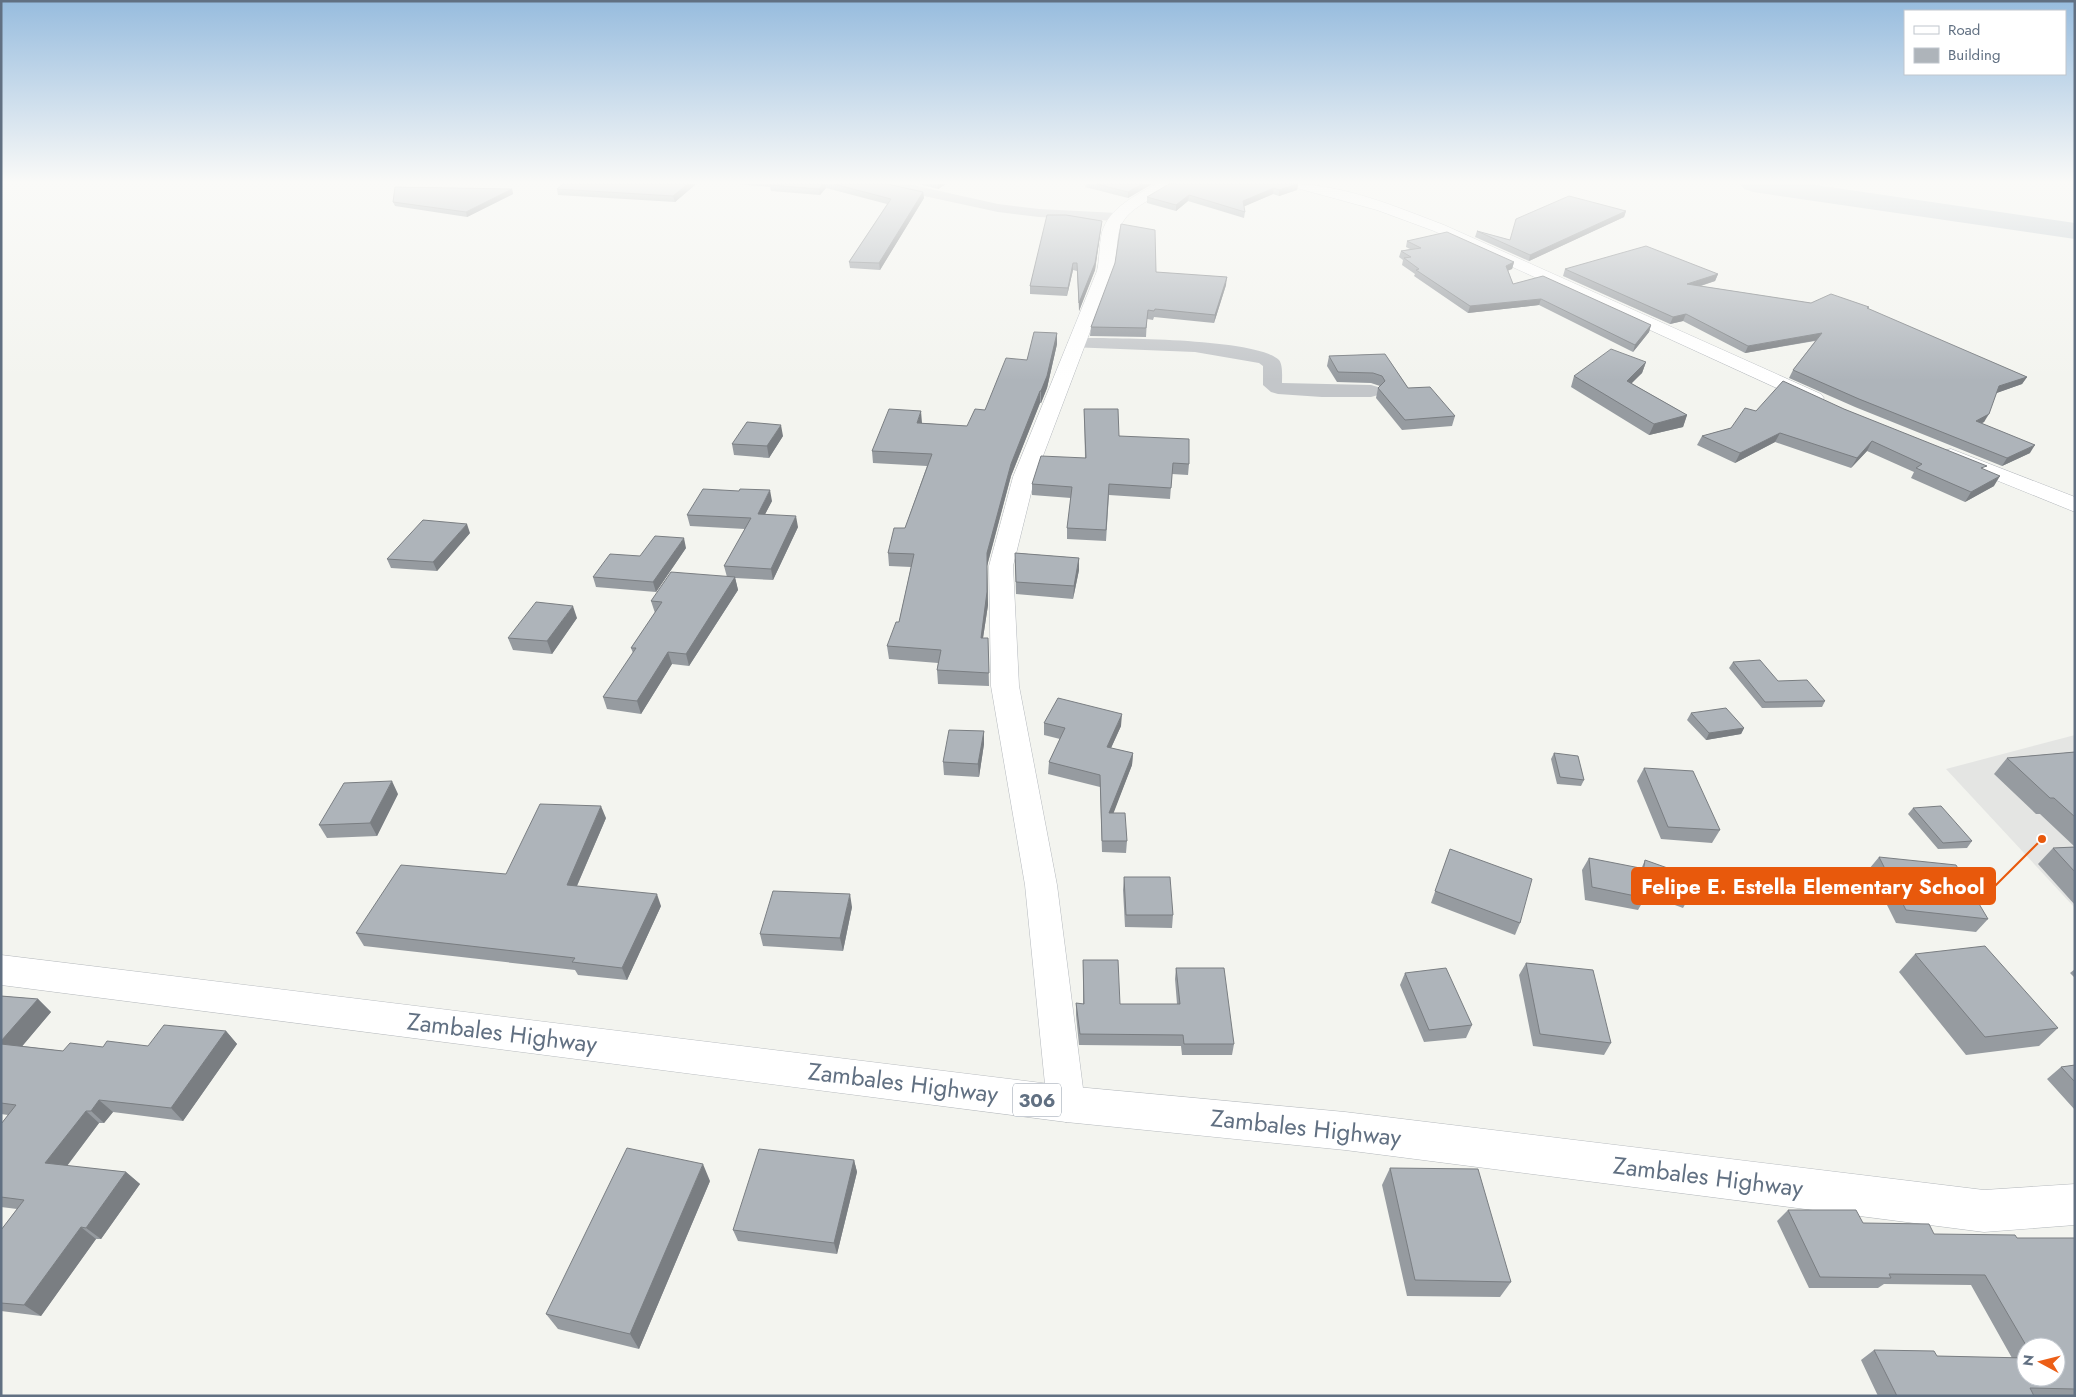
<svg xmlns="http://www.w3.org/2000/svg" width="2076" height="1397" font-family="Jost,sans-serif">
<style>
.built{fill:#e4e5e3}
.lines{fill:none;stroke-linecap:round;stroke-linejoin:round}
.river{fill:#bec8ce;fill-rule:evenodd}
.secondary-casing{stroke:#b5b9be;stroke-width:1}
.primary-casing{stroke:#b3b7bb;stroke-width:1}
.street{fill:#c3c6c9;fill-rule:evenodd}
.secondary{fill:#fff;fill-rule:evenodd}
.primary{fill:#fff;fill-rule:evenodd}
.wall{fill:#969ba0;fill-rule:evenodd}
.shaded-wall{fill:#7a7e82}
.building{fill:#aeb4ba;stroke:#7a7e82}
.labels{text-anchor:middle;stroke-width:5;stroke-linejoin:round;paint-order:stroke}
.shield{fill:#fff;stroke:#909ba8;stroke-width:1}
.shield-label{font-size:19px;font-weight:bold;fill:#617082}
.near-street-label{font-size:24px;fill:#617082;stroke:#fff}
.leader{fill:none;stroke:#e8590c;stroke-width:2}
.callout-dot{fill:#e8590c;stroke:#fff;stroke-width:2}
.callout{fill:#e8590c;stroke:#e8590c;stroke-width:2}
.callout-label{font-size:21px;text-anchor:middle;font-weight:bold;fill:#fff}
</style>
<rect width="100%" height="100%" fill="#f3f4ef"/>
<path class="built" d="M2075 735V908L1946 769Z"/>
<g class="lines">
<path class="river" d="M1740 184H1809L2075 223V239L1753 192 1744 189Z"/>
<defs>
<path id="secondary" d="M1156 184H1174C1167 192 1155 196 1147 201 1109 223 1122 236 1113 271L1035 477 1013 566 1019 686 1057 885 1085 1104 1080 1117 1066 1122 1052 1117 1047 1104 1025 885 991 686 989 566 1013 477 1097 271C1100 258 1099 245 1102 232 1110 207 1135 196 1156 184Z
M1291 184C1344 184 1396 207 1444 225L1821 394 1824 398 1821 402 1814 404 1807 402 1434 231 1377 210 1293 187Z
M1951 449 2075 497V512L1944 459 1941 455 1944 451Z"/>
<path id="primary" d="M1 955 1066 1086 1345 1112 1984 1190 2075 1184V1225L1984 1232 1345 1150 1066 1122 1 985Z"/>
</defs>
<use href="#secondary" class="secondary-casing"/>
<use href="#primary" class="primary-casing"/>
<path class="street" d="M880 184H908L998 204 1039 209 1117 213 1122 214 1124 217 1122 220 1117 221 1039 217 998 212 887 188Z
M1076 338C1112 338 1257 338 1279 360 1283 365 1282 376 1282 383L1371 385 1378 387 1381 391 1378 395 1371 397H1322L1278 394 1271 392 1263 385V366L1259 363 1195 352 1070 347 1067 343 1070 339Z"/>
<use href="#secondary" class="secondary"/>
<use href="#primary" class="primary"/>
</g>
<path class="wall" d="M696 184 675 202 558 195 557 189Z
M737 184H887L923 192 924 198 880 270 850 268 849 262 887 204 826 188 820 195 771 191 770 187Z
M918 184H946L938 189Z
M1086 184H1152L1128 198 1085 187Z
M1298 184 1297 190 1279 196 1273 194 1244 206 1245 212 1244 218 1188 201 1176 211 1147 203V197Z
M512 189 513 194 467 217 395 206 393 202Z
M1626 211 1624 217 1529 261 1475 237 1477 231 1510 240Z
M1101 228 1095 270 1079 311 1077 271 1073 270 1067 296 1030 294V286Z
M1407 241 1514 262 1512 269 1508 270 1513 284 1651 325 1649 332 1633 352 1539 305 1468 313 1414 276 1415 274 1402 265 1403 260 1399 257 1401 251 1410 249 1406 247Z
M1565 269 1718 274 1715 281 1701 286 1811 303 1869 307 1868 309 2027 377 2022 384 1996 393 1984 422 1981 423 2030 453 2002 466 1855 407 1789 378 1793 370 1815 341 1745 353 1683 321 1670 324 1563 276Z
M1156 272 1226 285 1214 323 1154 317 1153 320 1147 319 1146 337 1090 336 1091 327Z
M1057 333V344L1047 388 1041 403H1040L1011 476 987 566 988 605 983 638H988L989 686 938 684 937 670 938 663 889 659 887 646 899 622 911 567 889 566 888 553 905 528 927 466 873 463 872 451 922 423 967 426 985 410Z
M1385 354 1408 388 1455 416 1452 426 1402 430 1376 398 1378 388 1380 386 1371 383 1337 382 1327 366 1329 356Z
M1646 362 1642 373 1631 383 1687 415 1683 427 1649 435 1571 387 1574 376Z
M1084 409 1119 436 1189 464 1188 475 1172 474 1170 499 1109 495 1106 541 1067 539V528L1071 498 1032 495V484L1085 458Z
M1844 409 1984 470 1994 486 1965 502 1911 478 1914 472 1867 451 1851 468 1775 442 1735 463 1697 445 1702 436 1731 428 1756 411Z
M783 436 769 458 734 455 732 444Z
M772 501 765 514 798 527 773 580 735 578 738 590 689 666 672 664 641 714 607 709 603 697 633 653 631 648 655 613 651 601 727 577 724 566 745 529 690 526 687 515Z
M470 533 437 571 391 568 387 559Z
M686 548 656 592 596 587 593 577 640 556Z
M1015 553 1079 558V570L1073 599 1016 594Z
M577 618 552 654 513 650 508 638Z
M1733 662 1778 681 1825 701 1822 707 1762 708 1729 668Z
M1691 713 1744 728 1741 734 1706 740 1687 720Z
M1044 723 1121 726 1111 748 1133 753 1132 765 1113 813 1127 841 1126 853 1102 852 1100 787 1048 774 1049 762 1060 739 1044 735Z
M984 731V744L979 777 944 775 943 762Z
M2075 752V847L2040 814H2036L1994 774 2007 758Z
M1554 753 1584 780 1581 786 1557 784 1551 759Z
M1644 768 1720 830 1712 843 1661 839 1637 781Z
M398 794 377 836 327 838 319 825Z
M1913 808 1972 841 1967 848 1938 849 1908 814Z
M606 818 577 886 661 906 627 980 578 975 575 970 364 946 356 933 506 874Z
M2075 847V905L2038 864 2053 848Z
M1450 849 1520 923 1515 935 1431 903Z
M1879 857 1988 919 1976 932 1896 923 1869 869Z
M1589 858 1641 871 1642 867 1645 860 1687 901 1683 908 1645 894V898L1638 910 1585 900 1582 870Z
M1124 877 1173 915 1172 928 1125 927 1123 890Z
M852 907 843 951 763 946 760 934Z
M1915 954 2058 1028 2039 1046 1966 1055 1899 972Z
M1083 960 1120 1004H1177L1175 979 1176 968 1234 1044 1232 1055H1182L1181 1046 1079 1045 1076 1015V1003L1083 1004Z
M1526 963 1611 1043 1604 1055 1533 1046 1519 975Z
M2075 969V978L2070 973Z
M1405 973 1472 1025 1466 1038 1424 1042 1400 985Z
M1 996 38 999 51 1012 22 1046 63 1051 103 1047 148 1046 226 1031 237 1044 183 1121 113 1112 104 1123H99L67 1166 126 1172 140 1184 101 1239H96L41 1316 1 1311V1230L17 1209 1 1207V1124L8 1115 1 1114Z
M2075 1065V1110L2047 1079 2061 1067Z
M854 1160 857 1172 837 1254 738 1241 733 1230Z
M1390 1168 1511 1282 1500 1297 1407 1296 1382 1185Z
M710 1181 639 1349 558 1329 546 1314Z
M1788 1210 1863 1223 1934 1234 2017 1238H2075V1396H1878L1861 1360 1874 1350 1937 1356 2012 1358 1971 1285 1884 1284 1878 1288H1809L1777 1221ZM2026 1347H2056L2026 1377Z"/>
<path class="shaded-wall" d="M688 184H696L675 202 673 196Z
M823 184H825L826 188 820 195 819 189Z
M938 184H946L938 189Z
M1142 184H1152L1128 198V192Z
M1298 184 1297 190 1279 196V190Z
M1274 188 1273 194 1243 207V201Z
M512 189 513 194 467 217 466 212Z
M923 192 924 198 880 270 879 263Z
M1189 195 1188 201 1176 211V205Z
M1626 211 1624 217 1529 261 1530 255Z
M1102 221 1095 270 1079 311V303Z
M1514 262 1512 269 1505 272 1506 266Z
M1073 263V270L1067 296 1068 288Z
M1718 274 1715 281 1684 291 1687 284Z
M1227 277 1226 285 1214 323 1215 315Z
M1541 299 1539 305 1468 313 1470 306Z
M1686 314 1683 321 1670 324 1673 317Z
M1651 325 1649 332 1633 352 1635 345Z
M1057 333V344L1047 388 1041 403V391Z
M1822 333 1818 340 1745 353 1748 346Z
M1646 362 1642 373 1623 392 1627 381Z
M2027 377 2022 384 1994 394 1999 386Z
M1040 391V403L1011 476 987 566 988 605 981 651V638L987 553 1011 464Z
M921 411 922 423H917Z
M1989 414 1984 422 1971 429 1976 421Z
M1687 415 1683 427 1649 435 1654 424Z
M781 425 783 436 769 458 767 446Z
M1780 433 1775 442 1735 463 1740 453Z
M1872 441 1867 451 1851 468 1857 458Z
M2035 445 2030 453 2002 466 2007 458Z
M2000 476 1994 486 1965 502 1971 492Z
M770 490 772 501 760 524 758 514Z
M796 516 798 527 773 580 771 569Z
M467 524 470 533 437 571 433 562Z
M684 538 686 548 656 592 653 582Z
M1079 558V570L1073 599 1074 586Z
M735 577 738 590 689 666 686 654Z
M573 606 577 618 552 654 547 641Z
M668 652 672 664 641 714 637 701Z
M1122 714 1121 726 1106 759 1107 747Z
M1744 728 1741 734 1706 740 1709 733Z
M984 731V744L979 777 978 764Z
M1133 753 1132 765 1109 825V813Z
M392 781 398 794 377 836 370 823Z
M601 806 606 818 572 897 567 885Z
M657 894 661 906 627 980 622 968Z
M850 894 852 907 843 951 840 938Z
M38 999 51 1012 14 1056 1 1045V1041Z
M226 1031 237 1044 183 1121 171 1108Z
M99 1100 113 1112 104 1123 91 1111Z
M86 1111 99 1123 60 1175 45 1163Z
M854 1160 857 1172 837 1254 834 1243Z
M703 1164 710 1181 639 1349 630 1334Z
M126 1172 140 1184 101 1239 86 1228Z
M81 1227 96 1239 41 1316 24 1305Z"/>
<path class="building" d="M563 184H688L673 196 557 189Z
M771 184H823L819 189 770 185Z
M834 184H887L923 192 879 263 849 262 891 199Z
M1097 184H1142L1128 192Z
M1169 184H1298L1279 190 1274 188 1243 201 1245 212 1189 195 1176 205 1147 197Z
M395 187 512 189 466 212 393 202Z
M1569 196 1626 211 1530 255 1477 231 1510 240 1516 219Z
M1047 215H1066L1102 221 1095 263 1079 303 1077 263H1073L1068 288 1030 286Z
M1121 224 1155 230 1156 272 1227 277 1215 315 1155 309 1154 311 1148 310 1146 328 1091 327 1115 263Z
M1447 232 1514 262 1506 266 1513 284 1543 276 1651 325 1635 345 1541 299 1470 306 1416 270 1419 269 1404 258 1411 257 1401 251 1421 248 1407 241Z
M1646 246 1718 274 1687 284 1811 303 1831 294 1869 307 1867 308 2027 377 1999 386 1989 414 1976 421 2035 445 2007 458 1859 399 1793 370 1822 333 1748 346 1686 314 1673 317 1565 269Z
M1034 332 1057 333 1047 376 1041 391H1040L1011 464 987 553V592L981 638H988L989 673 937 670 941 650 887 646 896 622H899L914 554 888 553 894 528H905L932 454 872 451 889 409 921 411 917 423 967 426 975 409 985 410 1006 358 1027 360Z
M1611 349 1646 362 1627 381 1687 415 1654 424 1574 376Z
M1385 354 1408 388 1430 387 1455 416 1405 420 1378 388 1385 381 1382 376 1373 373 1338 372 1329 356Z
M1783 381 1844 409 1987 466 1981 468 2000 476 1971 492 1916 468 1922 464 1872 441 1857 458 1780 433 1740 453 1702 436 1731 428 1745 408 1756 411Z
M1084 409H1118L1119 436 1189 439V464L1173 463 1171 488 1109 484 1106 530 1067 528 1072 487 1032 484 1041 456 1086 458Z
M747 422 781 425 767 446 732 444Z
M703 489 739 491 740 489 770 490 758 514 796 516 771 569 724 566 751 518 687 515Z
M423 520 467 524 433 562 387 559Z
M655 536 684 538 653 582 593 577 610 554 640 556Z
M1015 553 1079 558 1074 586 1016 582Z
M671 572 735 577 686 654 668 652 637 701 603 697 636 648H631L662 602 651 601Z
M536 602 573 606 547 641 508 638Z
M1760 660 1778 681 1807 680 1825 701 1765 702 1733 662Z
M1058 698 1122 714 1107 747 1133 753 1109 813H1125L1127 841H1102L1100 775 1049 762 1065 728 1044 723Z
M1726 708 1744 728 1709 733 1691 713Z
M949 730 984 731 978 764 943 762Z
M2075 752V817L2054 798H2050L2007 758Z
M1554 753 1578 756 1584 780 1560 777Z
M1644 768 1693 771 1720 830 1668 827Z
M392 781 370 823 319 825 344 783Z
M540 804 601 806 567 885 657 894 622 968 572 962 575 958 356 933 401 865 506 874Z
M1941 806 1972 841 1943 843 1913 808Z
M2075 847V872L2053 848Z
M1450 849 1532 879 1520 923 1435 891Z
M1879 857 1956 865 1988 919 1906 910Z
M1589 858 1640 868 1645 898 1592 887Z
M1645 860 1690 876 1687 901 1643 886 1642 878Z
M1124 877H1170L1173 915H1126Z
M773 891 850 894 840 938 760 934Z
M1985 946 2058 1028 1985 1037 1915 954Z
M1083 960H1118L1120 1004H1180L1176 968H1224L1234 1044H1184L1183 1035 1080 1034 1076 1003 1084 1004Z
M1526 963 1593 970 1611 1043 1540 1034Z
M1446 968 1472 1025 1429 1030 1405 973Z
M1 996 38 999 1 1041Z
M164 1025 226 1031 171 1108 99 1100 91 1111H86L45 1163 126 1172 86 1228 81 1227 24 1305 1 1303V1230L24 1200 1 1197V1124L16 1105 1 1103V1044L63 1051 70 1043 103 1047 107 1041 148 1046Z
M2075 1065V1082L2061 1067Z
M627 1148 703 1164 630 1334 546 1314Z
M759 1149 854 1160 834 1243 733 1230Z
M1390 1168 1478 1169 1511 1282 1415 1280Z
M1788 1210H1856L1863 1223 1929 1224 1934 1234 2015 1235 2017 1238H2075V1389L2030 1388 2034 1396H1897L1874 1350 1934 1351 1937 1356 2026 1358V1377H2056V1347H2027L1985 1275 1889 1274 1891 1278 1820 1277Z"/>
<linearGradient id="sky" x2="0" y2="1"><stop stop-color="#97bcde"/><stop offset="0.48" stop-color="#fafaf8"/><stop offset="1" stop-color="#fafaf8" stop-opacity="0"/></linearGradient>
<rect width="2076" height="380" fill="url(#sky)"/>
<g class="labels">
<rect class="shield" x="1013" y="1083.5" width="48" height="33" rx="4"/>
<g class="shield-label">
<text x="1037" y="1107">306</text>
</g>
<g class="near-street-label">
<text transform="translate(502 1033) rotate(7)" y="8">Zambales Highway</text>
<text transform="translate(903 1083) rotate(7)" y="8">Zambales Highway</text>
<text transform="translate(1306 1128) rotate(6)" y="8">Zambales Highway</text>
<text transform="translate(1708 1177) rotate(7)" y="8">Zambales Highway</text>
</g>
</g>
<path class="leader" d="M2042 839L1995 886"/>
<circle class="callout-dot" cx="2042" cy="839" r="5"/>
<rect class="callout" x="1632" y="868" width="363" height="36" rx="5"/>
<g class="callout-label">
<text x="1813" y="894">Felipe E. Estella Elementary School</text>
</g>
<rect width="2076" height="1397" fill="none" stroke="#617082" stroke-width="5"/>
<rect x="1904" y="10" width="162" height="65" fill="#ffffff" stroke="#c0c6cd"/>
<rect x="1914" y="26" width="25" height="8" fill="#ffffff" stroke="#c0c6cd"/>
<text x="1948" y="35" font-size="15" fill="#617082">Road</text>
<rect x="1914" y="48" width="25" height="15" fill="#aeb4ba" stroke="#c0c6cd"/>
<text x="1948" y="60" font-size="15" fill="#617082">Building</text>
<g transform="translate(2041 1362) rotate(277)"><circle r="24" fill="#ffffff" stroke="#c0c6cd"/>
<path d="M0-4L9 19L0 12L-9 19Z" fill="#ec5f17"/>
<text y="-8" font-size="14" font-weight="bold" text-anchor="middle" fill="#617082">N</text>
</g>
</svg>
